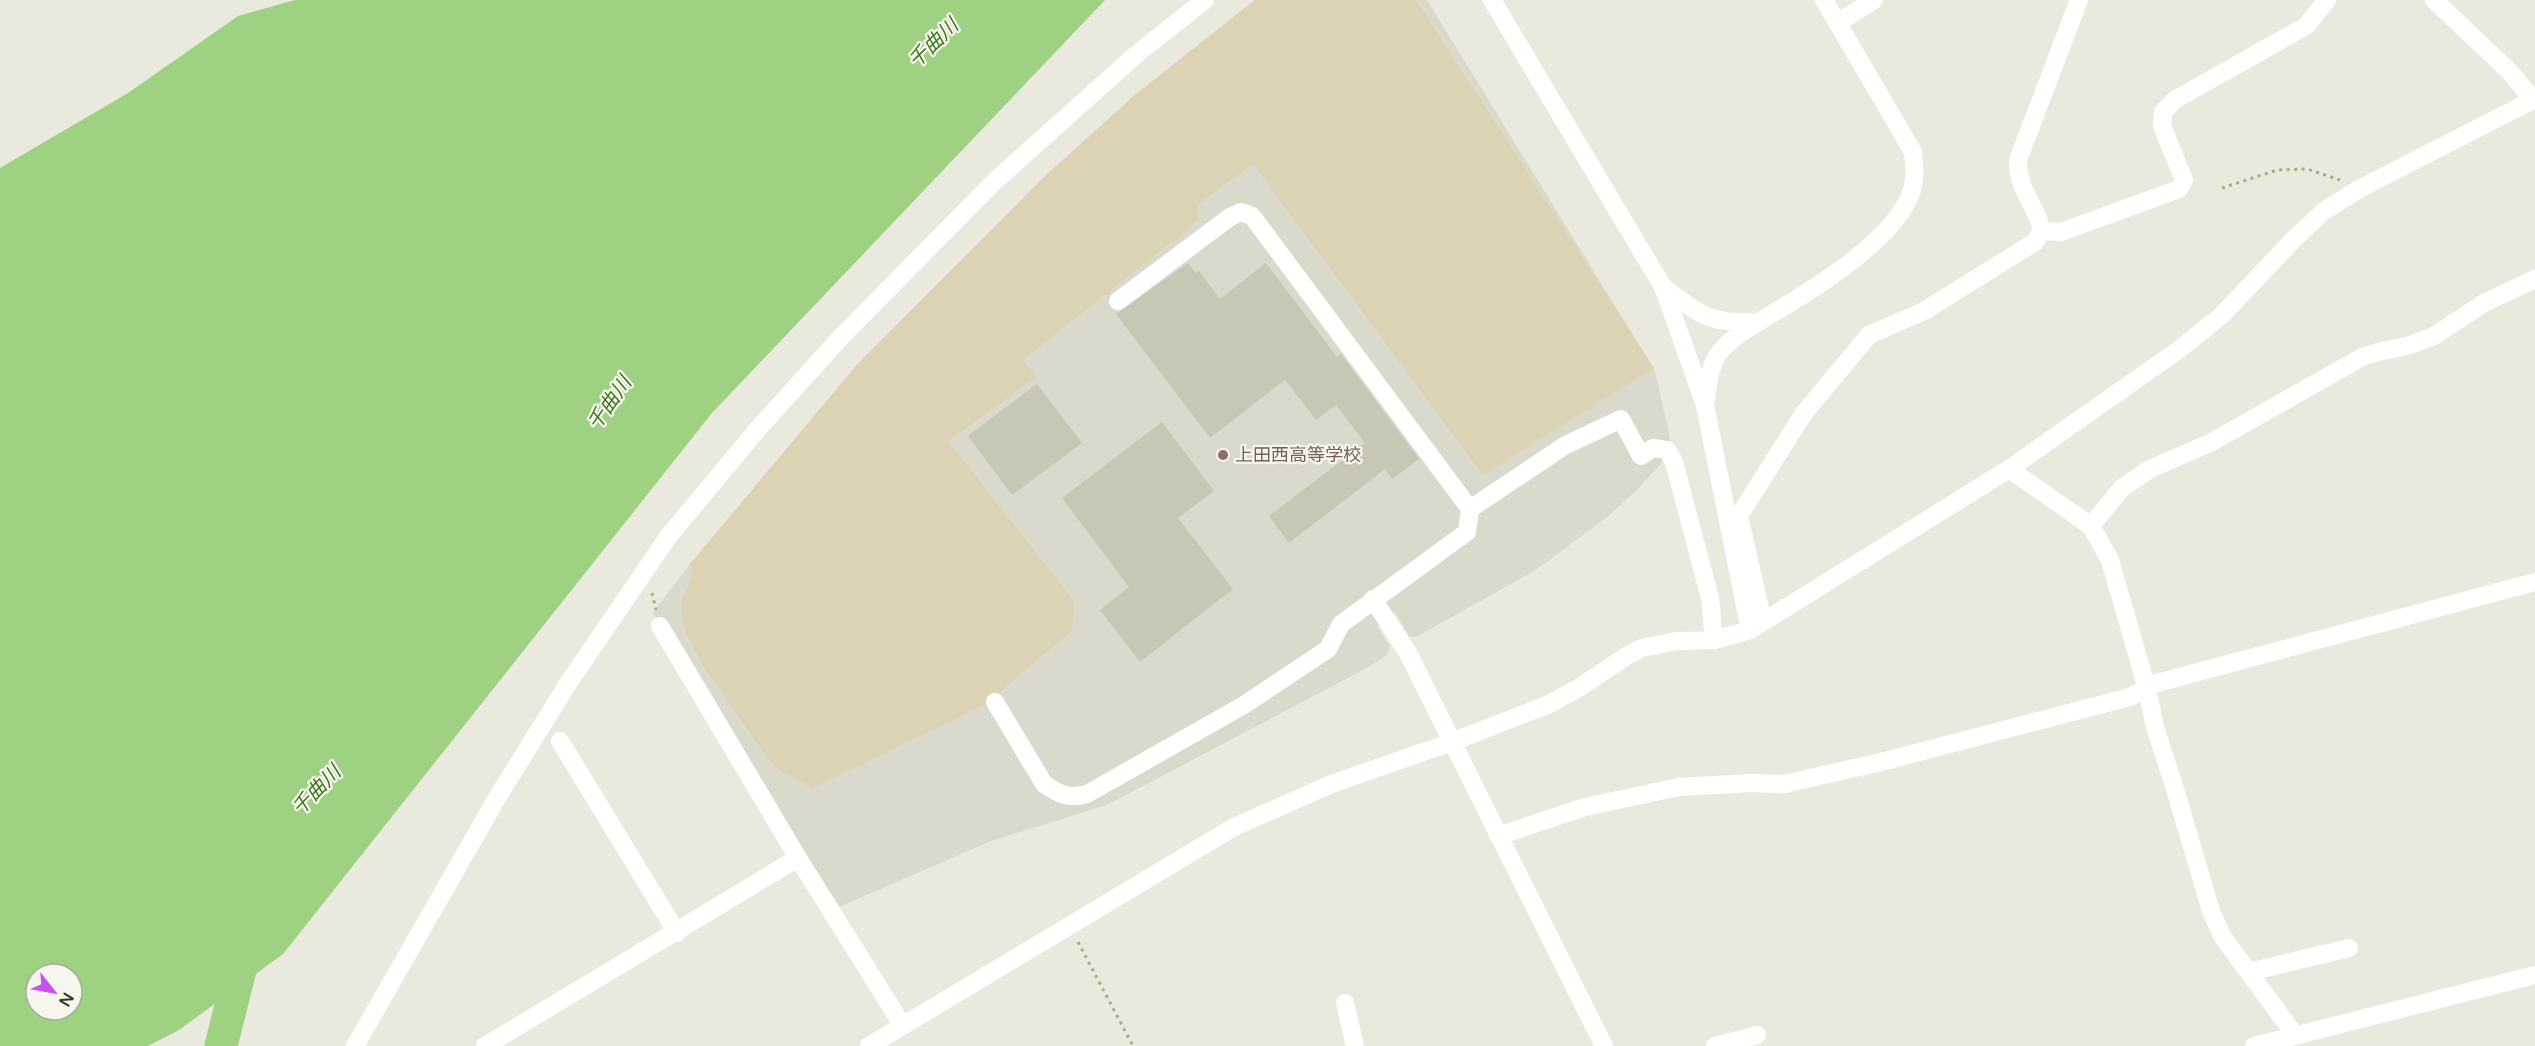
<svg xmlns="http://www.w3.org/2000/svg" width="2535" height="1046" font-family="'Varela Round','Noto Sans JP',sans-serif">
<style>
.built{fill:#d9dacc}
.green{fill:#dcd3b5}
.water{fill:#9fd183;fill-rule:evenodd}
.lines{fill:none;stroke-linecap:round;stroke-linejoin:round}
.river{stroke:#9fd183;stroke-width:33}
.building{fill:#c7c7b6}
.path{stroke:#a6ae7d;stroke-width:3;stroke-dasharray:3 4.5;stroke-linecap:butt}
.minor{stroke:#fff;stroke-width:18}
.education-dot{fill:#8d6e63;stroke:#f7f6ee;stroke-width:2}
.labels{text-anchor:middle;stroke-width:4.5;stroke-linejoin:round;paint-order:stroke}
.education-label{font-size:18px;fill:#785e54;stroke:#f7f6ee;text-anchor:start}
.water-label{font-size:20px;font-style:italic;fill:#387618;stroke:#f7f6ee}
</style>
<rect width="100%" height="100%" fill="#e9eadd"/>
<path class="built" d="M1255 0H1427L1655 371 1671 443 1663 461 1638 489 1607 517 1536 570 1416 637 1409 636 1395 612 1377 626 1390 646 1387 655 1365 669 1107 805 991 841 839 907 666 637 653 612 690 564 856 366 1044 177 1136 94Z"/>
<path class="green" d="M1255 0H1416L1654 368 1483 475 1253 164 1197 205 1198 221 1023 360 1037 377 948 441 1074 601 1072 631 984 705 812 788 783 773 769 760 705 669 685 631 682 616V599L692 577 690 564 856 366 1044 177 1136 94Z"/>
<path class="water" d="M295 0H1105L712 413 283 954 179 1030 148 1046H0V168L128 93 238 16ZM36 974H72V1010H36Z"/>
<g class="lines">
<path class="river" d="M221 1046 246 946"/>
</g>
<path class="building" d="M1188 263 1196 273 1199 271 1220 299 1266 263 1337 357 1341 354 1419 459 1392 479 1385 469 1289 543 1269 516 1365 443 1336 405 1316 420 1285 380 1210 438 1116 314Z
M1037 384 1082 443 1012 495 968 436Z
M1162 422 1214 491 1178 518 1233 589 1140 662 1100 610 1129 587 1062 498Z"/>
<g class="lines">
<path class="path" d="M2222 188 2277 170 2307 169 2340 180
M652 593 656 610
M1078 942 1133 1046"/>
<path class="minor" d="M1492 0 1663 287 1705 405 1750 630
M2434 0 2509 71 2533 100
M1837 23 1874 0
M2042 231 2061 232 2179 189 2184 180 2162 126 2163 112 2176 99 2306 26 2327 0
M1663 287C1701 315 1708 324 1757 322
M1118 301 1230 217 1241 212 1252 216 1470 509
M1706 400C1708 386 1709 369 1717 356 1729 337 1756 324 1775 312 1816 288 1909 231 1914 180 1915 171 1914 161 1913 152L1824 0
M2009 469 2091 526 2110 560 2147 689 2155 727 2175 789 2211 911 2222 936 2295 1035
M2091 526 2122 488 2150 469 2212 442 2362 357 2378 352 2407 346 2434 336 2484 303 2535 279
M1373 599 1408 653 1604 1046
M1763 622 1739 516 1804 413 1869 335 1924 311 2035 242 2042 231C2036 203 2017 190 2018 160L2079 0
M660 626 798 858 903 1026
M995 702 1044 784C1060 795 1069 799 1087 794L1244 705 1328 649 1341 624 1467 532 1470 509 1564 446 1621 419 1641 456 1653 448 1667 450 1674 462 1710 598 1714 640
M560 741 677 933
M1498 836 1585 807 1679 787 1750 783 1784 784 1877 763 2130 697 2157 683 2535 582
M2249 972 2349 948
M1345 1003 1355 1046
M355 1046 497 798 569 682 668 537 757 430 841 337 995 181 1138 53 1205 0
M485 1046 798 858
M869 1046 1234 827 1334 783 1452 742 1547 705 1577 689 1628 655 1642 648 1677 641 1714 640 1750 630 2009 469 2177 351 2221 316 2294 239 2324 211 2361 188 2535 99
M1715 1046 1757 1035
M2254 1046 2535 975"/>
</g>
<circle class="education-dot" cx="1223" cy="455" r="6"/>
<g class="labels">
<g class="education-label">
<text x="1235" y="461">上田西高等学校</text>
</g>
<g class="water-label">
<text transform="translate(933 43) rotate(-44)" y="7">千曲川</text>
<text transform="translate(609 403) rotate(-55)" y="7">千曲川</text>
<text transform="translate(316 790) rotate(-46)" y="7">千曲川</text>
</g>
</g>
<g transform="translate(54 992) rotate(121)"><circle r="28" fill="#f7f6ee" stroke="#a9ab9b" stroke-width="1.5"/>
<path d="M0-4.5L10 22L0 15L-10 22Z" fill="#ca50f6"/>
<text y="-9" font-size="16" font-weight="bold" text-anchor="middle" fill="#343a1f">N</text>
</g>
</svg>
